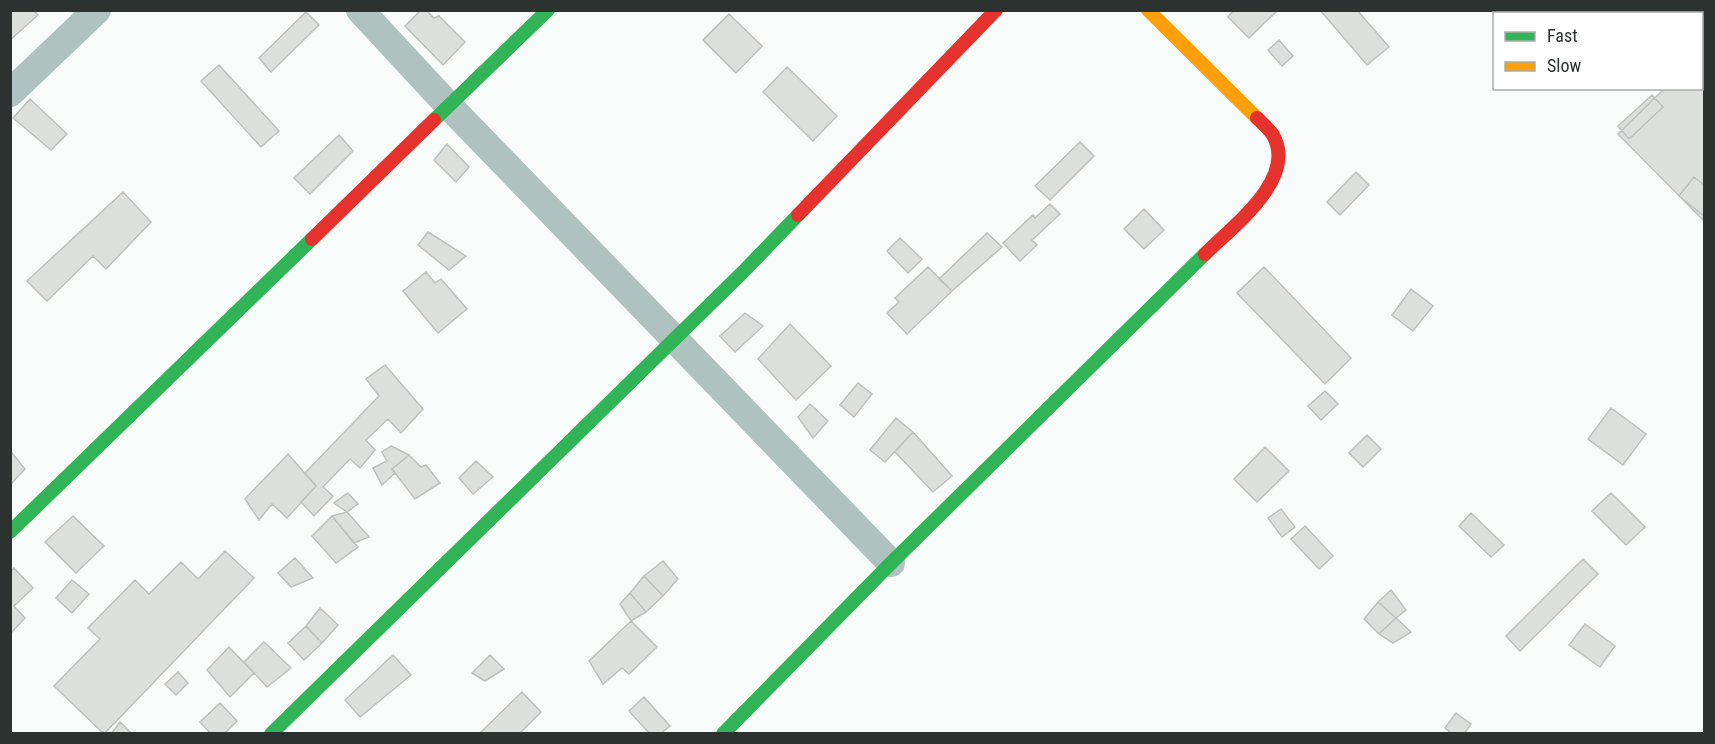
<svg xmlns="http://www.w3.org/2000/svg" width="1715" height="744" font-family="'Roboto Condensed',sans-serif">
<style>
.building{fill:#dce0dd;stroke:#bdc1be;stroke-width:1.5}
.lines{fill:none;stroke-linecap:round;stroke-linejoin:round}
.street{stroke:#b0c2bf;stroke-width:28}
.fast{stroke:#30b455;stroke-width:14}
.slow{stroke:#ff9f0a;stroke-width:14}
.jam{stroke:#e5322d;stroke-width:14}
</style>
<rect width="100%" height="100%" fill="#f7fcfa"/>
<path class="building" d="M10 10H33L38 15 10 40Z
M421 10H426L434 18 439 16 465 42 443 65 405 26Z
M1234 10H1278L1249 38 1228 17Z
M1320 10H1357L1389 47 1367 65Z
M306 12 319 25 271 72 259 58Z
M729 14 762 46 736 73 703 40Z
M1279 40 1293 56 1282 66 1268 50Z
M1704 50V221L1618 134 1665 88H1702V52Z
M219 65 279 131 261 147 201 81Z
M787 67 837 116 813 141 763 92Z
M1652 95 1663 107 1629 139 1618 126Z
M30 99 67 134 51 150 13 118Z
M339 135 353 151 310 194 294 178Z
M1080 142 1094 156 1050 200 1035 186Z
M447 144 469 167 456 182 434 160Z
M1356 172 1369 185 1340 215 1327 202Z
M1694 177 1704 185V216L1679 196Z
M123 192 151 222 106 269 93 256 47 301 27 281Z
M1050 204 1060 214 1032 240 1037 245 1020 261 1003 243 1033 215 1035 218Z
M1144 209 1164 230 1144 249 1124 229Z
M428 232 466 256 449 270 418 245Z
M987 233 1002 247 952 291 939 279Z
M900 238 922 259 908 273 887 251Z
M928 267 952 291 907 334 887 313 899 302 895 298Z
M1264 267 1351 358 1325 384 1237 293Z
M426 272 435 283 441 279 467 309 438 333 403 291Z
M1411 289 1433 306 1413 331 1392 315Z
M745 313 763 326 735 352 720 336Z
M790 324 831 366 796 400 758 359Z
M385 365 423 409 401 433 388 419 366 440 375 450 360 468 350 459 323 487 333 496 314 516 301 502 316 486 305 473 379 396 366 379Z
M858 383 872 394 854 417 840 405Z
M1325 391 1338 404 1321 420 1308 406Z
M810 404 828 421 813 438 798 417Z
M1611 408 1646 434 1623 465 1588 439Z
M896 418 913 432 885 462 870 450Z
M913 432 952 476 933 492 895 452Z
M1367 435 1381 449 1363 467 1349 453Z
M391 446 409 455 392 469 395 473 382 485 373 468 387 461 382 452Z
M1265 447 1289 471 1257 502 1234 479Z
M12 453 25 469 10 485V455Z
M288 454 316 486 287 518 272 504 259 520 245 499Z
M409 455 421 467 426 465 440 483 415 499 392 469Z
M476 461 493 477 473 494 459 478Z
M348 493 358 504 347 512 334 503Z
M1611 493 1645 527 1626 545 1592 511Z
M1281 509 1295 527 1282 537 1268 518Z
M347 512 369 537 354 543 332 516Z
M1471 513 1504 545 1491 557 1459 526Z
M73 516 104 546 76 573 45 542Z
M332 516 358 547 336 563 312 536Z
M1305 526 1333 556 1319 569 1291 539Z
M225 551 254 578 104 734 54 686 100 639 88 628 135 580 149 594 181 562 198 579Z
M295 558 313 578 291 587 278 573Z
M1583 559 1598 574 1520 651 1506 636Z
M663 561 678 579 663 596 644 576Z
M14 568 33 588 14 606 25 618 10 634V572Z
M644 576 663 596 646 612 630 593Z
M72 580 89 594 72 613 56 598Z
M1391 590 1406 610 1396 618 1378 602Z
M630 593 646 612 631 621 620 604Z
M1378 602 1396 618 1379 634 1364 619Z
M320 608 338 625 322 643 306 626Z
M1396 618 1411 632 1393 643 1379 634Z
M631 621 657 647 629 674 622 668 603 684 589 661Z
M1585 624 1615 646 1600 667 1569 645Z
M306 626 322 643 304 660 288 643Z
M264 642 291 668 267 687 244 662Z
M229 647 254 673 230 697 207 670Z
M393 655 411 675 360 717 345 700Z
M490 655 504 669 485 681 472 673Z
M178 672 188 683 176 695 165 684Z
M522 692 541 712 519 734H479Z
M644 697 670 726 660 734H650L629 711Z
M220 703 237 721 224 734H211L200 722Z
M1456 713 1471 724 1464 734H1452L1445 728Z
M120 722 132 734H111Z"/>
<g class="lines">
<path class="street" d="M360 10 449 106 891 563
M10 93 97 10"/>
<path class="fast" d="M434 120 548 10
M10 532 312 239
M271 734 743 272 798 215
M723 734 891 563 1205 254"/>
<path class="slow" d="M1148 10 1257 118"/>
<path class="jam" d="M798 215 996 10
M312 239 434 120
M1205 254C1232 227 1298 179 1273 135 1269 129 1262 123 1257 118"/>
</g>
<rect width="1715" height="744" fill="none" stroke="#2c322f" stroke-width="24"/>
<rect x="1493" y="12" width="210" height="78" fill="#ffffff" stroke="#abadac" stroke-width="1.5"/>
<rect x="1505" y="32" width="30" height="9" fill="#30b455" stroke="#abadac" stroke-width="1.5"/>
<text x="1547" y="42" font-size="18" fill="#2c322f">Fast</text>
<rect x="1505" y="62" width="30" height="9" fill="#ff9f0a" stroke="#abadac" stroke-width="1.5"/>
<text x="1547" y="72" font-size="18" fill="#2c322f">Slow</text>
</svg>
